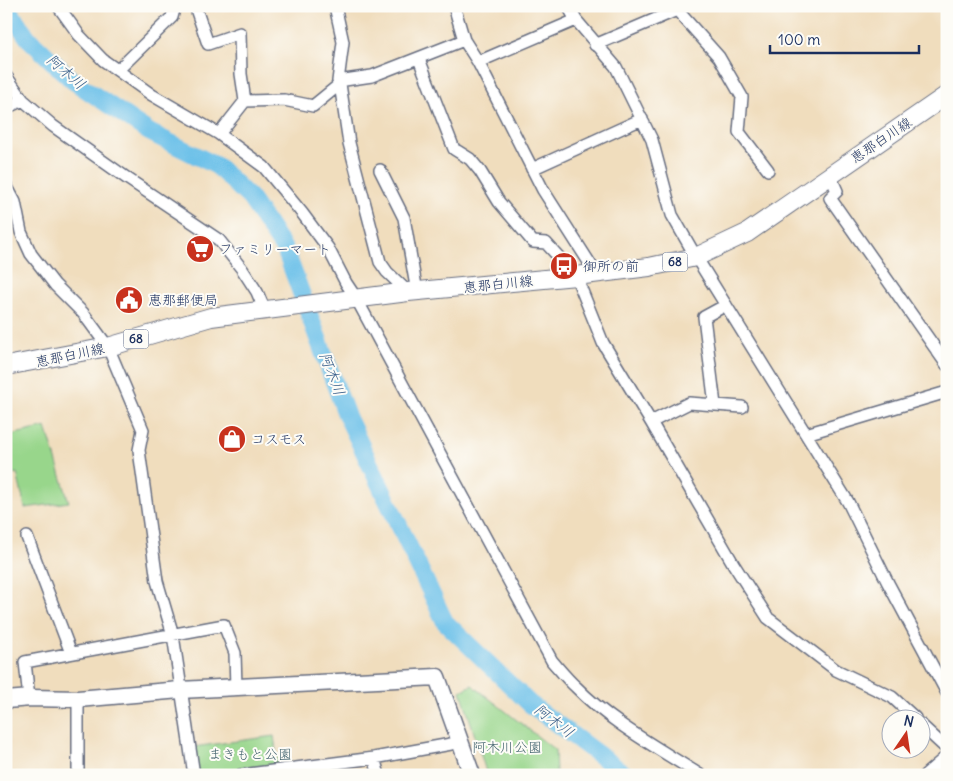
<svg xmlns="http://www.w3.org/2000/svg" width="953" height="781" font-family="Delius,'Klee One',sans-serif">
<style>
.green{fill:#98d68b;stroke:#5a8274}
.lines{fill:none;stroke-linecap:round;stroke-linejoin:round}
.river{stroke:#6dc1e9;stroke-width:18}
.street-casing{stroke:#666c7f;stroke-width:14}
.secondary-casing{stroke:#666c7f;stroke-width:19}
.primary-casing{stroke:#666c7f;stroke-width:20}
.street{stroke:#fff;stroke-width:11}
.secondary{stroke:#fff;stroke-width:16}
.primary{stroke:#fff;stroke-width:18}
.labels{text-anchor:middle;stroke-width:4;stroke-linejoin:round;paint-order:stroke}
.shield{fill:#fdfcf7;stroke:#5f6c8c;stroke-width:1}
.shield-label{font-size:12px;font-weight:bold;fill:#1b2f5e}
.street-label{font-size:14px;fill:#1b2f5e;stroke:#fdfcf7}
.poi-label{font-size:14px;fill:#1b2f5e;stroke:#fdfcf7;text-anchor:start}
.park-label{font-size:14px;fill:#40616c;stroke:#fdfcf7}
.water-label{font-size:15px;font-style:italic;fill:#345b88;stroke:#fdfcf7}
</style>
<rect width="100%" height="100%" fill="#fdfcf7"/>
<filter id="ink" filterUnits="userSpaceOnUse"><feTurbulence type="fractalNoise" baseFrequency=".02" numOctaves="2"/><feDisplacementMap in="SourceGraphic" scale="10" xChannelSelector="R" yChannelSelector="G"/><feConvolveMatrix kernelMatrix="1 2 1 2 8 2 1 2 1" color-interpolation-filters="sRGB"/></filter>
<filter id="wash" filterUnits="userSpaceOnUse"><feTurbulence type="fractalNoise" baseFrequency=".0096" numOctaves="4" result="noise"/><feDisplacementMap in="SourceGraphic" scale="20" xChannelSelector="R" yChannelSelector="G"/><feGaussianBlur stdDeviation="1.12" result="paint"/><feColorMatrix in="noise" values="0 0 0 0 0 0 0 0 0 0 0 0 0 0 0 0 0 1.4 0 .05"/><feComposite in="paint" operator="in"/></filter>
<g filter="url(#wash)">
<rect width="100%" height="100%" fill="#f0ddbd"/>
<path class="green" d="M46 427 69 502 25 508 17 473 6 476V436Z
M472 685 555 750 556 772 558 775H487L461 691Z
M274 736 278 764 203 774 198 771 193 747Z"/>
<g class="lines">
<path class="river" d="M6 6 28 38 72 80 149 132 217 166 250 198 286 252 346 414 445 622 530 704 626 775"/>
</g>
</g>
<g filter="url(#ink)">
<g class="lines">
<defs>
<path id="street" d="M58 6 79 35 103 60 152 95 219 134 264 167 302 213 328 248 346 283 356 298 552 661C560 670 567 679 576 687 611 723 658 748 700 775
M195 6 208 44 240 33 241 74 245 101 219 134
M335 6 343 42 338 81 340 84 349 143 380 262 387 272 408 292
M454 6 464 40 478 62 543 190 596 273
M568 6 576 20 616 67 652 140 672 215 696 257 848 502 888 583 947 693
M595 45 677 10 719 57 742 97 739 132 768 170
M419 59 454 149 470 159 480 171 499 202 533 242 546 243 576 276 603 343 651 422 734 565 768 618 836 670 892 697 915 718
M478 62 576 20
M118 70 172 17 175 6
M6 76 23 100 53 126 128 179 219 240 242 269 257 292 265 311
M338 81 372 76 464 40
M245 101 284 100 313 106 340 84
M6 108 23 100
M532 169 642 119
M380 170 404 218 417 292
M833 182 837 191 830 198 947 365
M6 185 15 202 21 232 31 254 55 285 83 313 108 347 143 430 139 450 157 581 173 635 194 775
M715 405 704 317 726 305
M651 422 689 403 742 407
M806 434 947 392
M27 537 71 653
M29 698 25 662 224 625 235 653 236 688
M920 724 947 749
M374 758 379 775
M78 775V699
M241 775 374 758 462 742
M925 775 947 756"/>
<path id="secondary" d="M6 700 31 698 78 699 180 690 437 677 472 775"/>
<path id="primary" d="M6 366 108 347 211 317 408 292 576 276 649 267 696 257 747 233 947 95"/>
</defs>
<use href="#street" class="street-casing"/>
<use href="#secondary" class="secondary-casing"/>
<use href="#primary" class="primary-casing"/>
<use href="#street" class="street"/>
<use href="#secondary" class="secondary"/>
<use href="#primary" class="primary"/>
</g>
</g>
<defs>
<symbol id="supermarket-disc" viewBox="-11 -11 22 22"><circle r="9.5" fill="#c8321e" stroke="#fdfcf7"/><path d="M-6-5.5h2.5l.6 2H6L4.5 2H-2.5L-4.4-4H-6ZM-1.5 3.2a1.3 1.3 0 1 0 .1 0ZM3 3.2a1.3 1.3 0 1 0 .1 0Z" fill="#fff"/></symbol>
<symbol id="bus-disc" viewBox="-11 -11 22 22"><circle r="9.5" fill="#c8321e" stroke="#fdfcf7"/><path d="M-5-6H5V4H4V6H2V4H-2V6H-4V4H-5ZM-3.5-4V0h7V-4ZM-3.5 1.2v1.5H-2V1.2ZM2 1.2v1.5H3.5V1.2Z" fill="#fff"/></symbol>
<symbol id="civic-disc" viewBox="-11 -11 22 22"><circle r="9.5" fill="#c8321e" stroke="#fdfcf7"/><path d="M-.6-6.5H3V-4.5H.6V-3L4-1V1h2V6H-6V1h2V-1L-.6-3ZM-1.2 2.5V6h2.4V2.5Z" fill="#fff"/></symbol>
<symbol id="shop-disc" viewBox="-11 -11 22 22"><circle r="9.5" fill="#c8321e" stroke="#fdfcf7"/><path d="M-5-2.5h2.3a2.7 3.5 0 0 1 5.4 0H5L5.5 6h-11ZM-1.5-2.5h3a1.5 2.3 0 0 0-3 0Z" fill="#fff"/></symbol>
</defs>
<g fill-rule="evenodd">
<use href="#supermarket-disc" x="184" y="233" width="32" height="32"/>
<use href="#bus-disc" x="548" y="250" width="32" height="32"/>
<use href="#civic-disc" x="113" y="284" width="32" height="32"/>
<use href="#shop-disc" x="216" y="423" width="32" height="32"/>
</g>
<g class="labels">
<g class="shield">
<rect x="662.5" y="252.5" width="25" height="19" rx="4"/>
<rect x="123.5" y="329.5" width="25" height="19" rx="4"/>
</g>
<g class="shield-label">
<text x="675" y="266">68</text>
<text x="136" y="343">68</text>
</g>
<g class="street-label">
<text transform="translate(881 140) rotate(-34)" y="5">恵那白川線</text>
<text transform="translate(498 284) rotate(-6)" y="5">恵那白川線</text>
<text transform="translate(70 355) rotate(-12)" y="5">恵那白川線</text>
</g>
<g class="poi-label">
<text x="219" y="254">ファミリーマート</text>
<text x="583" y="271">御所の前</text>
<text x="148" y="305">恵那郵便局</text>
<text x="251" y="444">コスモス</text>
</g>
<g class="park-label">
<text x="507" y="752">阿木川公園</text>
<text x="250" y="759">まきもと公園</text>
</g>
<g class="water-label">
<text transform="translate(66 72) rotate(40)" y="5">阿木川</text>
<text transform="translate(332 374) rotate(69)" y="5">阿木川</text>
<text transform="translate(554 721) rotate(37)" y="5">阿木川</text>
</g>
</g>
<rect width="953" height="781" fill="none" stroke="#fdfcf7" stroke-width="25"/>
<g transform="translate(906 734) rotate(13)"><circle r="24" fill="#fdfcf7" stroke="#a3aaba"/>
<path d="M0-4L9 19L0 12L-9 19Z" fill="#c8321e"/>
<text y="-8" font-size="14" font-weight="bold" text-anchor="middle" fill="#1b2f5e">N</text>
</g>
<path d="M770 45v8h149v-8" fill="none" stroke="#1b2f5e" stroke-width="2.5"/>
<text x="778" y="45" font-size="15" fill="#1b2f5e" stroke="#fdfcf7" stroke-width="4" paint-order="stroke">100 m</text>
</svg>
